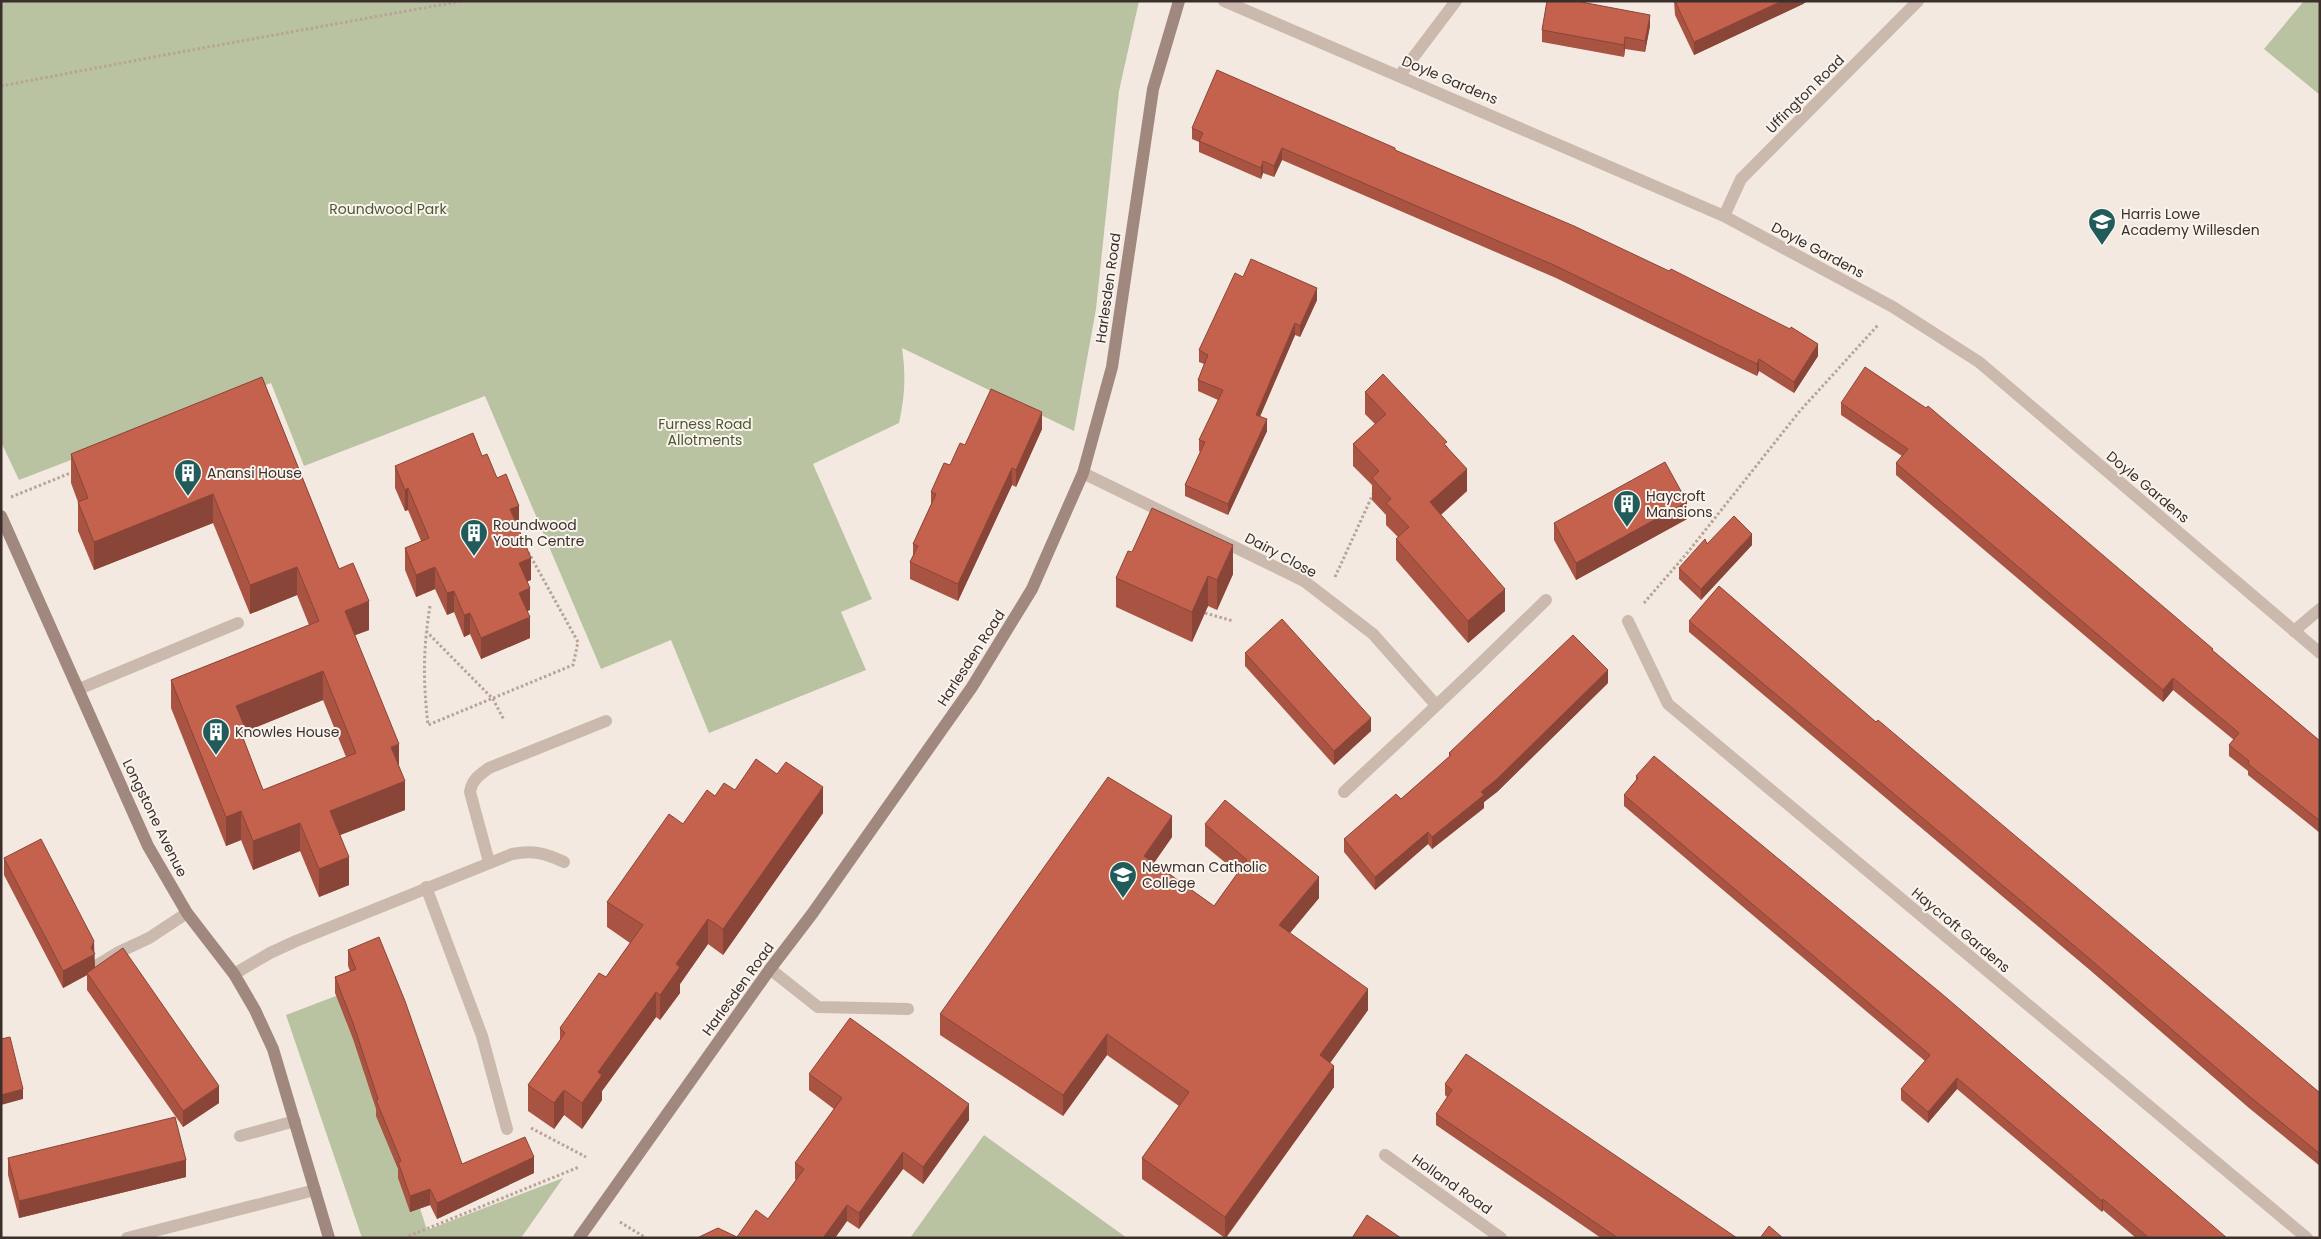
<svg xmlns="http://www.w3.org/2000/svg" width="2321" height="1239" font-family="Poppins,sans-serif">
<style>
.green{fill:#bac3a1}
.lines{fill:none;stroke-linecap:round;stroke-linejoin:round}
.path{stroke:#b8a397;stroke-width:3;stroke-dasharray:2.5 2.5;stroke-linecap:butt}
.lane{stroke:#ccb9ad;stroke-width:12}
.street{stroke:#ccb9ad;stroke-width:12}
.secondary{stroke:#a0887e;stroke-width:12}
.wall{fill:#a95443;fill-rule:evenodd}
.shaded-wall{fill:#894537}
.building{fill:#c4624e;stroke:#894537;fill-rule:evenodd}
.labels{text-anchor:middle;stroke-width:4;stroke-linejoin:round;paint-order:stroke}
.street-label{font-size:14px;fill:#3a2f2b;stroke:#fbf4ee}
.park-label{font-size:14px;fill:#4c582f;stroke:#fbf4ee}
.poi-label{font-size:14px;fill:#3a2f2b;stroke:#fbf4ee;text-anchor:start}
</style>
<rect width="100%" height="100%" fill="#f3e9e1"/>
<path class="green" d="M1 1H1139L1119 91 1096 309 1074 431 902 348C906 375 905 396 899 423L813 464 872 599 841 612 866 670 709 733 671 640 601 669 485 396 304 466 271 383 19 480 1 442Z
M2304 1H2320V95L2264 49Z
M349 991 427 1230 563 1178 521 1238H362L286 1015Z
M984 1135 1127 1238H910Z"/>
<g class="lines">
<path class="path" d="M1 86 164 55 462 1
M11 497 73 472
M1335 577 1373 494
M1644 603 1688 552 1799 412 1878 325
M430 606C423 649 423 681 428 725L573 665 578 642 526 548
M1205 613 1233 621
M426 631 493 699 504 720
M531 1128 586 1157
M620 1222 646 1238
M404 1238 579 1167"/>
<path class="lane" d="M1400 75 1456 1
M2294 631 2320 609
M1477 667 1546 600
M79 689 238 623
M1344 792 1401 739
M489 862 470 792C472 780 479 775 489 768L606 721
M426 887 482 1036 507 1129
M99 964 117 953 149 938 187 913
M770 969 818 1007 908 1009
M240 1136 295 1121
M127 1238 315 1190"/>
<path class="street" d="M1224 1 1724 216 1893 307 1979 362 2320 653
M1724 216 1741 179 1918 1
M1083 473 1304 581 1373 634 1436 705
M1628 621 1668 704 2307 1238
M1401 739 1477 667
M234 974 270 953 296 941 512 854C533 850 545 853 564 862
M1385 1155 1501 1238"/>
<path class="secondary" d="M1 516 148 846 187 913 234 974 255 1010 273 1049 329 1238
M579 1238 770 969 812 914 972 687 1032 589 1083 473 1112 367 1153 89 1179 1"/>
</g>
<path class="wall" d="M1674 1H1807L1803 4 1694 55 1675 15Z
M1650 26 1645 52 1625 49 1624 57 1542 42V30Z
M1192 128 1395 150 1818 356 1794 393 1759 371 1757 376 1556 278 1282 160 1274 177 1263 173 1261 179 1199 152V142L1192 139Z
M1243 277 1317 300 1300 337 1295 335 1260 416 1267 431 1228 515 1185 496V485L1200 452 1199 451V440L1218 400 1198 391V380L1204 364 1199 362V350Z
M262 377 339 569 369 630 355 635 399 766 405 810 340 835 349 885 319 897 300 851 253 870 241 840 226 846 171 708V680L309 625 297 595 250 614 213 523 94 570 78 531V502L71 483V454ZM323 700 346 757 263 790 244 741V732Z
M1365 392 1447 446 1467 491 1441 515 1505 611 1468 643 1396 560V539L1398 537 1386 525V515L1372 500V485L1353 466V444L1375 424 1365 414Z
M1841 403 2213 651 2320 741V833L2248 775V771L2229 756V745L2234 740 2173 690 2163 702 1896 475V463L1902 456 1841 415Z
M1042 429 1016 487 1012 485 958 601 910 579V562L913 556V544L931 505V492L965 445Z
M482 456 519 527 518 528 531 580 527 581 530 610 527 611 530 638 481 659 470 634 464 637 454 612 447 615 435 589 416 597 405 570V548L421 541 408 510 405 511 395 488V466Z
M1687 519 1576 580 1554 540V523Z
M1707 544 1752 545 1701 600 1679 579V568Z
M1132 552 1233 574 1217 610 1208 606 1192 642 1116 607V578Z
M1689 621 1876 722 2320 1093V1166L2249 1108 2091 971 1689 632Z
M1245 653 1371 731 1334 765 1245 666Z
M1608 683 1497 792 1484 802V808L1432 849 1428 844 1375 890 1344 852V839L1401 799 1449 757V753Z
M1636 776 2227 1238H2136L2103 1210 2102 1212 1957 1089 1928 1123 1901 1100V1089L1925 1061 1624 806V795L1636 780Z
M735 790 823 813 723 955 708 944 680 984V993L660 1020 656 1017 602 1091V1100L582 1129 564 1115 554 1129 528 1111V1085L560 1041V1028L606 977 630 943 607 927V902L683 824 715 796Z
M1205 824 1319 898 1290 933 1368 1010 1330 1063 1334 1087 1226 1238H1225L1142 1179V1158L1179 1106 1107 1055 1063 1116 940 1035V1014L1172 837 1154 863 1214 906 1238 873 1205 846Z
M4 858 94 953 95 967 219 1103 183 1127 87 990V975L63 988 4 875Z
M348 950 462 1164 534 1173 437 1219 430 1205 410 1212 398 1178V1169L376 1116V1109L353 1039 335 993V977L350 971 348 966Z
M809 1074 969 1120 923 1184 903 1169 859 1229 847 1221 835 1238H697L737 1237 768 1219 796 1180 795 1179V1163L834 1109 809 1090Z
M1445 1084 1737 1238H1601L1436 1125V1114L1447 1097 1445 1095Z
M8 1158 186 1177 19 1218 8 1175Z"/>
<path class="shaded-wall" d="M1782 1H1807L1803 4 1694 55V42Z
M1650 15V26L1645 52V41Z
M1625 37V49L1624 57V45Z
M1282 148V160L1274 177V166Z
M1263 161V173L1261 179V168Z
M1317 288V300L1300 337V326Z
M1295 323V335L1256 426V415Z
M1818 344V356L1794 393V382Z
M1759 359V371L1757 376V364Z
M1042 412V429L1016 487V470Z
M1267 419V431L1228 515V504Z
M1012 468V485L958 601V584Z
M1467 469V491L1430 524V502Z
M408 488V510L405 511V490Z
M213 494V523L94 570V542Z
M1687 502V519L1576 580V563Z
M519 506V527L510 531V509Z
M1752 534V545L1701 600V589Z
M1233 545V574L1217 610V580Z
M531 558V580L519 585V563Z
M297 567V595L250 614V585Z
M435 567V589L416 597V575Z
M1208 576V606L1192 642V612Z
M530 588V610L519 614V593Z
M1505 589V611L1468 643V621Z
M454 591V612L447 615V593Z
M369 601V630L345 639V611Z
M470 613V634L464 637V615Z
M530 617V638L481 659V638Z
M1608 670V683L1497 792 1484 802V808L1432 849V837Z
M323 671V700L244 732V753L240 759 236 706Z
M2173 678V690L2163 702V690Z
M1371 718V731L1334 765V751Z
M399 744V773L391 747Z
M405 781V810L330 839V811Z
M823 787V813L723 955V929Z
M241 811V840L226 846V817Z
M1172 816V837L1144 877V856Z
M300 823V851L253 870V841Z
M1428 832V844L1375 890V877Z
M349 857V885L319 897V869Z
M1319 877V898L1279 946V925Z
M708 919V944L680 984V993L660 1020V995L676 964Z
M94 941 95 971 87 973V975L63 988V971L91 948Z
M1368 989V1010L1320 1077V1055Z
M656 992V1017L602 1091V1100L582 1129V1103L598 1072Z
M1107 1034V1055L1063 1116V1095Z
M1334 1066V1087L1225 1238V1217Z
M1957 1078V1089L1928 1123V1112Z
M219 1086V1103L183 1127V1111Z
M23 1089V1099L1 1105V1095Z
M564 1090V1115L554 1129V1103Z
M969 1104V1120L923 1184V1167Z
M903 1152V1169L859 1229V1213Z
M534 1157V1173L437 1219V1203Z
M186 1160V1177L19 1218V1201Z
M430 1189V1205L410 1212V1196Z
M2103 1199V1210L2102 1212V1201Z
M847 1205V1221L835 1238H823Z"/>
<path class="building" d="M1547 1H1576L1650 15 1645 41 1625 37 1624 45 1542 30Z
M1675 1H1782L1694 42Z
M1217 70 1395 148V150L1574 226 1669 271 1671 269 1790 329 1791 327 1818 344 1794 382 1759 359 1757 364 1556 266 1282 148 1274 166 1263 161 1261 168 1199 141 1203 133 1192 128Z
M1251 259 1317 288 1300 326 1295 323 1256 415 1267 419 1228 504 1185 485 1205 442 1199 440 1223 390 1198 380 1208 355 1199 350 1235 273 1243 277Z
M1865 367 1926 408 1928 406 2213 649 2212 650 2320 741V821L2248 764 2249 761 2229 745 2239 733 2173 678 2163 690 1896 463 1908 449 1841 403Z
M1383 374 1447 442 1444 444 1467 469 1430 502 1505 589 1468 621 1396 539 1409 527 1386 503 1391 499 1372 478 1379 471 1353 444 1386 414 1365 392Z
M262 377 339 569 353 563 369 601 345 611 399 744 391 747 405 781 330 811 349 857 319 869 300 823 253 841 241 811 226 817 171 680 319 621 297 567 250 585 213 494 94 542 78 502 88 498 71 454ZM323 671 356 753 263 790 240 730 244 725 236 706Z
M991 389 1042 412 1016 470 1012 468 958 584 910 562 918 546 913 544 936 494 931 492 944 463 950 465 960 443 965 445Z
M473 433 482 456 487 454 497 478 506 474 519 506 510 509 531 558 519 563 530 588 519 593 530 617 481 638 470 613 464 615 454 591 447 593 435 567 416 575 405 548 429 538 408 488 405 490 395 466Z
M1665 462 1687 502 1576 563 1554 523Z
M1152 508 1233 545 1217 580 1208 576 1192 612 1116 578 1128 551 1132 552Z
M1734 516 1752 534 1701 589 1679 568 1705 539 1707 544Z
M1719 586 1876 722 1878 720 2320 1093V1154L2249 1096 2091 960 1689 621Z
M1282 619 1371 718 1334 751 1245 653Z
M1573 635 1608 670 1497 779 1481 792 1484 795 1432 837 1428 832 1375 877 1344 839 1396 794 1401 799 1451 755 1449 753Z
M1654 756 1942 994 2227 1238H2149L2103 1199 2102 1201 1957 1078 1928 1112 1901 1089 1930 1055 1624 795 1638 778 1636 776Z
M756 759 777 774 786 762 823 787 723 929 708 919 676 964 680 967 660 995 656 992 598 1072 602 1075 582 1103 564 1090 554 1103 528 1085 565 1033 560 1028 599 973 606 977 643 925 607 902 669 814 683 824 707 790 715 796 724 783 735 790Z
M1108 777 1172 816 1144 856 1214 906 1247 860 1205 824 1225 800 1319 877 1279 925 1368 989 1320 1055 1334 1066 1225 1217 1142 1158 1189 1092 1107 1034 1063 1095 940 1014Z
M41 839 94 941 91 948 95 954 63 971 4 858Z
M379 937 405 1001 462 1164 525 1137 534 1157 437 1203 430 1189 410 1196 398 1162 401 1161 376 1100 378 1099 353 1023 335 977 356 969 348 950Z
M123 948 219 1086 183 1111 87 973Z
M850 1018 969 1104 923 1167 903 1152 859 1213 847 1205 823 1238H697L718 1228 737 1237 756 1210 768 1219 804 1169 795 1163 842 1098 809 1074Z
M10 1037 23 1089 1 1095V1039Z
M1466 1054 1737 1238H1618L1436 1114 1452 1090 1445 1084Z
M175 1117 186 1160 19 1201 8 1158Z
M1367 1215 1401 1238H1352Z
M1769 1226 1783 1238H1760Z"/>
<defs>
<symbol id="school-pin" viewBox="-11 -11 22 30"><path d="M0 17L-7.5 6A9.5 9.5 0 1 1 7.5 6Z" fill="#215c5b" stroke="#fbf4ee"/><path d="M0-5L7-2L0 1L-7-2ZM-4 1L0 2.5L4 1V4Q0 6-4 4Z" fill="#fff"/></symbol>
<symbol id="building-pin" viewBox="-11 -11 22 30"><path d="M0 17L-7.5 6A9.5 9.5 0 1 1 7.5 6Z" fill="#215c5b" stroke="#fbf4ee"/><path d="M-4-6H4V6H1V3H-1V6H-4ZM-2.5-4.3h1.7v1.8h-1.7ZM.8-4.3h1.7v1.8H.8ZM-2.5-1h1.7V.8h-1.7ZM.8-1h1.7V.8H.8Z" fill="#fff"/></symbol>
</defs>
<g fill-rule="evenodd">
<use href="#school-pin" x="2086" y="206" width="32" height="43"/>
<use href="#building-pin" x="172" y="457" width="32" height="43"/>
<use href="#building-pin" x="1611" y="488" width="32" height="43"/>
<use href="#building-pin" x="458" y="517" width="32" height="43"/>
<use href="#building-pin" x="200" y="716" width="32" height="43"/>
<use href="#school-pin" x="1107" y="859" width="32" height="43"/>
</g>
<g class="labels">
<g class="street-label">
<text transform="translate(1450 80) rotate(23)" y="5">Doyle Gardens</text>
<text transform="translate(1805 94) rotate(-45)" y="5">Uffington Road</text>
<text transform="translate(1818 250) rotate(28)" y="5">Doyle Gardens</text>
<text transform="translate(1108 288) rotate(-82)" y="5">Harlesden Road</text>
<text transform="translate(2148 487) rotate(40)" y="5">Doyle Gardens</text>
<text transform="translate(1281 555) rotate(28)" y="5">Dairy Close</text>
<text transform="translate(971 658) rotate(-57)" y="5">Harlesden Road</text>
<text transform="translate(155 818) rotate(64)" y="5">Longstone Avenue</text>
<text transform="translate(1961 930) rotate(40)" y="5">Haycroft Gardens</text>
<text transform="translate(738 989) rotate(-54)" y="5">Harlesden Road</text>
<text transform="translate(1452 1184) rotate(35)" y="5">Holland Road</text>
</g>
<g class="park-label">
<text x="388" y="214">Roundwood Park</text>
<text x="705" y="429">Furness Road<tspan x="705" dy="16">Allotments</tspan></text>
</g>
<g class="poi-label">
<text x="2121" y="219">Harris Lowe<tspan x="2121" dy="16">Academy Willesden</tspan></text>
<text x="207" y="478">Anansi House</text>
<text x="1646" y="501">Haycroft<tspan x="1646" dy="16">Mansions</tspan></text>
<text x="493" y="530">Roundwood<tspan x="493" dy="16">Youth Centre</tspan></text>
<text x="235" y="737">Knowles House</text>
<text x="1142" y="872">Newman Catholic<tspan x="1142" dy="16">College</tspan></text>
</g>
</g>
<rect width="2321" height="1239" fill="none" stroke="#3a2f2b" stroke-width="5"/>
</svg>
